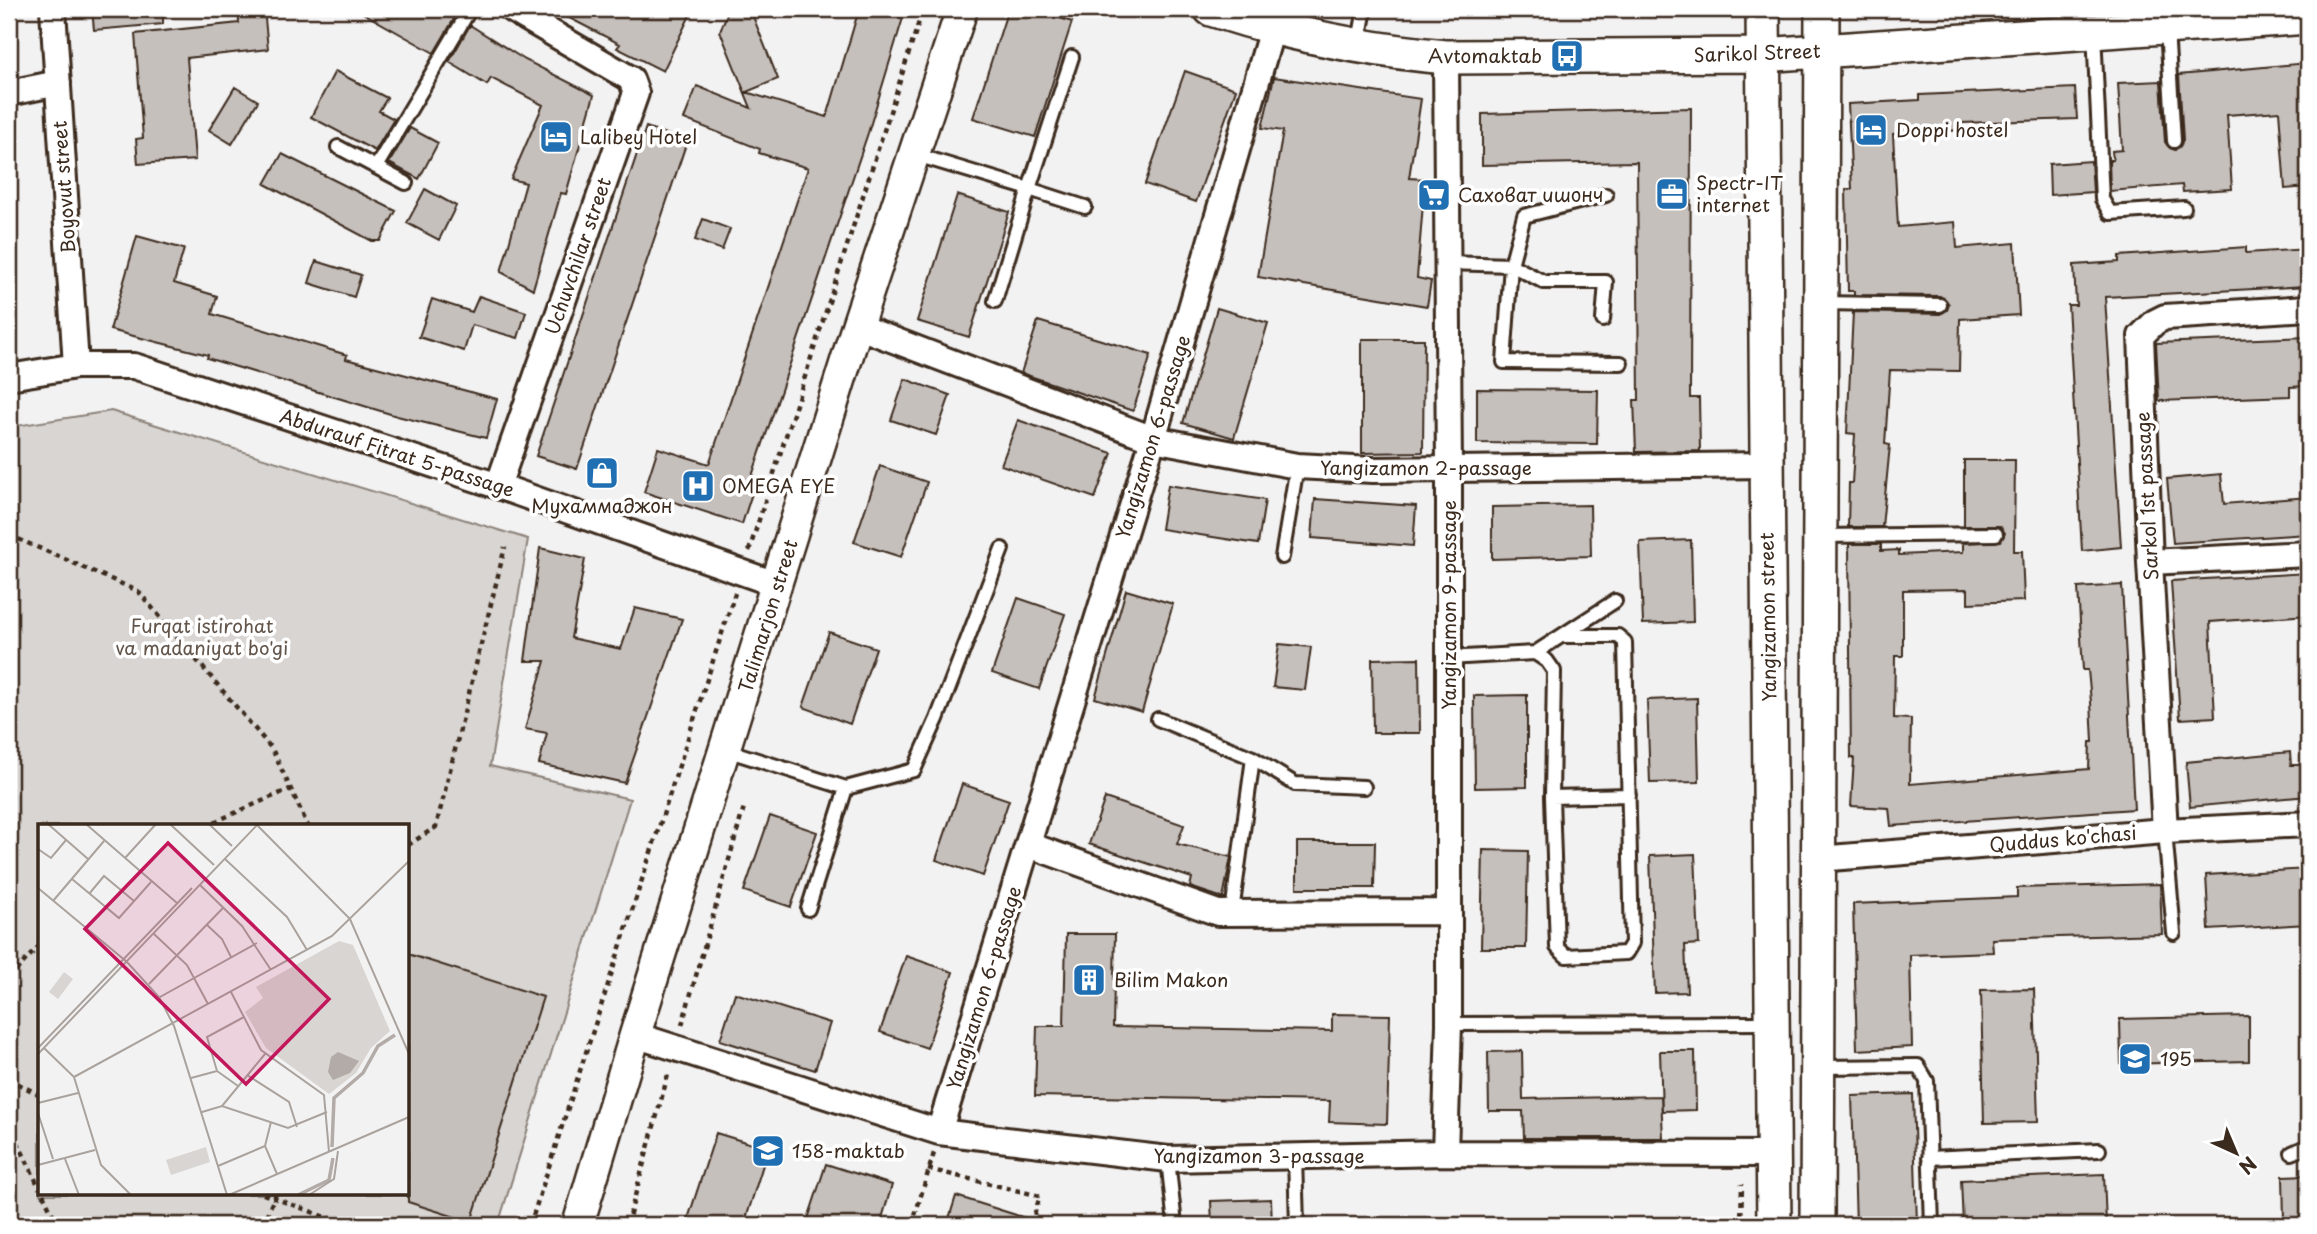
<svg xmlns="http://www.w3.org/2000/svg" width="2317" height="1234" font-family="'Playpen Sans',sans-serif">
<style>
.green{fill:#d8d5d2;stroke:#8a8078;stroke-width:2;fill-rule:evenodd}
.building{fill:#c6c0bd;stroke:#3b2a1e;stroke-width:2}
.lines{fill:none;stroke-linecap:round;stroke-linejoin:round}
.service-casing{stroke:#3b2a1e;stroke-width:18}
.minor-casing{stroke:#3b2a1e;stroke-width:30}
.tertiary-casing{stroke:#3b2a1e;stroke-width:35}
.secondary-casing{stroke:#3b2a1e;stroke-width:38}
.path{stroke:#3b2a1e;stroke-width:4.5;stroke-dasharray:5 5;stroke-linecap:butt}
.service{stroke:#fff;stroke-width:12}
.minor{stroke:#fff;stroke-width:24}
.tertiary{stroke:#fff;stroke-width:30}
.secondary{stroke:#fff;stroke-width:33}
.labels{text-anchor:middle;stroke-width:7;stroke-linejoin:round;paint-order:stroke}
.street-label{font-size:19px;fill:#3b2a1e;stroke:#fff}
.poi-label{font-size:19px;fill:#3b2a1e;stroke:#fff;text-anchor:start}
.park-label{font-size:19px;fill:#62554b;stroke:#fff}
.inset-river{fill:none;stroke:#b2aba7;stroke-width:3.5}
.inset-road{fill:none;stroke:#a9a29d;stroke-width:2}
.view{fill:#c2185b;fill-opacity:0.15;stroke:#c2185b;stroke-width:3.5}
.inset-edge{fill:none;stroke:#3b2a1e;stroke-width:3.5}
</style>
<rect width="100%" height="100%" fill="#f3f2f2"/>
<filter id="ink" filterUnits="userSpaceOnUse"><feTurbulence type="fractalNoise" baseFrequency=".0143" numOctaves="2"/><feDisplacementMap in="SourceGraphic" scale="14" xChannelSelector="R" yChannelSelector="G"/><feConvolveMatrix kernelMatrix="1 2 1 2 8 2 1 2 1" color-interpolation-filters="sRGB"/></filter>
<g filter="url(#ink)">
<path class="green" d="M111 411 528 539 490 766 630 799 498 1225H9V427ZM40 826H408V1194H40Z"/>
<path class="building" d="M92 9H163V24L94 30Z
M238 9H264L268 49 187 58 195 160 138 164 136 139 143 138 135 34 239 23Z
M356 9H436L454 19 434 53Z
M552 9H693L663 71 617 48 620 44Z
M729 9H750L778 79 746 92 827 117 859 9H875L903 18 868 133 749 485 754 487 742 524 644 492 658 448 709 464 808 168 759 153 760 149 684 119 697 86 751 108 720 31Z
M1008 9H1032L1072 22 1035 137 973 118Z
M470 25 525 60 594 95 566 194 561 193 533 289 501 272 526 183 511 179 543 105 491 78 487 85 449 62Z
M2308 63V187L2285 189 2279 111 2227 115 2232 189 2183 192 2182 185 2110 191 2109 160H2113L2112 151 2122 150 2118 83 2161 81 2165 142 2170 148 2175 150 2183 140 2179 75Z
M335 71 387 98 379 111 394 119 375 151 311 117Z
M1185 71 1236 89 1196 202 1145 184Z
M1274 77 1421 99 1409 178 1425 179 1417 278 1431 281 1427 306 1258 277 1283 131 1262 128Z
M235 87 258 101 232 144 209 130Z
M2075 88 2077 119 1962 123 1963 130 1893 134 1898 227 1955 222 1957 248 2015 243 2019 315 1960 319 1959 371 1890 370 1885 444 1890 445 1882 527H1848L1849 483H1852L1855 434 1847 433 1853 312 1940 314 1947 310 1949 304 1940 296 1854 295V291H1848L1846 189H1852L1848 104 1920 100V95Z
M1691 108 1690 398H1699L1700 451 1636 452 1634 400H1639L1637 162 1482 165V114Z
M646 127 687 141 577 469 536 456Z
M410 128 438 143 419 179 389 163Z
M282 154 396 211 380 241H372L265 184Z
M2091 161 2093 192 2050 195 2049 164Z
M425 189 456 206 439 240 407 223Z
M957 195 1009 212 969 337 917 321Z
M703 219 730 229 722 250 695 240Z
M137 236 184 249 174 283 217 296 212 314 347 355 346 359 497 399 486 438 397 416 207 358 208 355 110 330Z
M2246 247V253L2307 249 2308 286 2105 297 2121 547 2082 551 2068 305H2076L2074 265 2119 262V256Z
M316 261 361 275 354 297 309 283Z
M479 296 526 312 518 338 472 325 464 351 419 337 432 299 472 312Z
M1217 308 1268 323 1234 438 1183 423Z
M1038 321 1151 355 1133 411 1021 373Z
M2308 337V386L2290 387V396L2159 401 2156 343Z
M1362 339H1424L1423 452 1362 453Z
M905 379 950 395 936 435 891 420Z
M1477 389 1598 390 1597 444 1477 443Z
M1018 420 1112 453 1095 498 1001 465Z
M1964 460H2015L2014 551H2022L2024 601 1968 603V589L1903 590V656H1895L1894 718 1911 719 1910 784 2089 769 2090 742H2093L2091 702 2088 670H2083L2078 588 2122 585 2134 809 1891 826 1889 808 1851 806 1854 758H1851L1849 544H1881V551L1899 550V555L1963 552V543L2001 541 2005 533 2000 526H1964Z
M880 466 927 482 901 557 854 542Z
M2221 474 2224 504 2308 497V534L2173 543 2167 479Z
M1168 485 1265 500 1258 544 1161 529Z
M1315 499 1416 506 1413 546 1312 538Z
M1590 505 1591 556 1492 559V507Z
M1691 540 1693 622 1643 624 1640 542Z
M540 548 585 559 571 638 621 649 635 608 682 619 625 783 539 764 547 733 525 729 545 661H525Z
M2308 573V615L2210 622 2215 717 2180 719 2171 581Z
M1126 590 1173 604 1142 712 1095 698Z
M1018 598 1065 614 1039 689 992 673Z
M829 632 876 648 850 724 803 707Z
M1279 644 1311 647 1305 690 1273 687Z
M1419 658 1420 733H1373L1372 659Z
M1527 695V787L1475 788 1474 696Z
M1697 698 1699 782 1650 783 1647 700Z
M2290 752 2291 765H2308V796L2190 807 2186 762Z
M962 784 1009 800 983 876 936 860Z
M1105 798 1184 825 1177 844 1231 857 1223 898 1190 887 1192 878 1089 844Z
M770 816 817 832 791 907 744 891Z
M1297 842H1375L1374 888H1297Z
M1483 850 1528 851 1526 948H1481Z
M1695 854 1699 944 1685 945 1687 992 1655 993 1650 856Z
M2308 869V924L2209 930 2206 875Z
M2160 884 2162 934 1992 939 1993 952 1910 955 1912 1047 1857 1050 1853 904 2017 897V888Z
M1066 934H1115L1113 1027 1332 1031V1014L1390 1015 1387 1124 1329 1122 1330 1101 1035 1096 1037 1026H1064Z
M408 954 543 997 471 1222 408 1202Z
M906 956 953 972 927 1048 880 1032Z
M2034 989 2038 1122 1984 1123 1981 990Z
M735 993 830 1023 815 1070 720 1040Z
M2249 1016V1061L2121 1064 2120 1019Z
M1522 1051 1523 1099 1661 1096 1663 1138H1524L1523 1111H1489L1488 1052Z
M1660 1051H1695L1696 1110 1662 1111Z
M1913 1094 1917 1225H1856L1852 1096Z
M716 1133 768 1149 744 1225H686Z
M826 1164 892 1185 880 1225H806Z
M2104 1174 2106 1225H1963L1961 1180Z
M2308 1175V1220L2284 1221 2283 1176Z
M956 1196 1035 1221 1034 1225H947Z
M1271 1199 1272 1225H1212L1211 1201Z"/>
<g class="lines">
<defs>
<path id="service" d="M2167 29 2174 141
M2094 32 2102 199 2110 213 2184 208
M1358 46 1365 9
M1072 57 1029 189 1085 207
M338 147 406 183
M913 154 1029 189 995 301
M376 167 470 9
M1606 195 1524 216 1511 265 1504 362 1621 363
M1447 263 1511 265 1544 282H1606L1603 320
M1821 303 1940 305
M1821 536 1996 534
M1282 557 1297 466
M1535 653 1547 661 1554 671 1552 797 1557 947 1566 956 1626 953 1632 943 1625 642 1618 636H1563
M1448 658 1535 653 1615 601
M1158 719 1253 758 1232 912
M726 750 846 788 914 770 937 719 1002 549
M1253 758 1295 784 1364 787
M1552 797 1629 795
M2165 831 2174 933
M808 909 846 788
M1449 1024 1770 1023
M1818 1067 1918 1066 1927 1081 1932 1225
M2292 1153 2308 1146
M1295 1157 1297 1225
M1929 1158 2099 1150
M1168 1159 1175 1225"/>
<path id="minor" d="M53 9 76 366
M9 93 58 83
M857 326 1153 439 1297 466 1373 470 1766 465
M9 377 76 366H134L498 486 778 585
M498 486 636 93 631 79 511 9
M2150 562 2308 554
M2165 831 2150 562 2141 336 2155 322 2165 317 2308 308
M1029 845 1218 913 1448 912
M1818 859 2165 831 2308 824
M635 1035 939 1132 1168 1159 1445 1153 1773 1154
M939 1132 1153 439 1272 29
M1445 1153 1449 1024V470L1446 57"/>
<path id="tertiary" d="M578 1225 635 1035 857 326 962 9"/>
<path id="secondary" d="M1211 9C1288 34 1365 50 1446 57L1763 55 2308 17
M1763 9 1774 1225
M1817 1225 1822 9"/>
</defs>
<use href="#service" class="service-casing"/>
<use href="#minor" class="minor-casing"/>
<use href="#tertiary" class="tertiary-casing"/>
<use href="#secondary" class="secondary-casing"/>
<path class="path" d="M9 535 138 591 272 749 308 826
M749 551 923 9
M205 826 290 789
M408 845 436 827 505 547
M9 978 40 945
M682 1025 744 807
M9 1079 40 1095
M9 1124 40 1189
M928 1169 1040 1196 1031 1225
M43 1194 58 1225
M263 1194 348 1225
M262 1225 276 1194
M530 1225 735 593
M627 1225 669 1071
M912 1225 934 1153
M1741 1225 1742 1184"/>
<use href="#service" class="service"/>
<use href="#minor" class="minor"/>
<use href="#tertiary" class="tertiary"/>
<use href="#secondary" class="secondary"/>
</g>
</g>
<defs>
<symbol id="bus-square" viewBox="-11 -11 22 22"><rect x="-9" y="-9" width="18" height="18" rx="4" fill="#1f6fb2" stroke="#fff"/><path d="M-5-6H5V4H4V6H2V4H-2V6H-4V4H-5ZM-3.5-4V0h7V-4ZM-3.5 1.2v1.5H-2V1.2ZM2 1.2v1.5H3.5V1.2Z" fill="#fff"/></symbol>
<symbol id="hotel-square" viewBox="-11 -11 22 22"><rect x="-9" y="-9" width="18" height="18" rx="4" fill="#1f6fb2" stroke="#fff"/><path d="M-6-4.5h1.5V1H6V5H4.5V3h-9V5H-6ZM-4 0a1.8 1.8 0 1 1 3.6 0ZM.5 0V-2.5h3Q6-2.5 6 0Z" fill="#fff"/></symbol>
<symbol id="office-square" viewBox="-11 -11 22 22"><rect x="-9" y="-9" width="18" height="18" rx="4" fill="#1f6fb2" stroke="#fff"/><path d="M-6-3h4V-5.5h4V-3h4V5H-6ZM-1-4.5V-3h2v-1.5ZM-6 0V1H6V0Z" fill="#fff"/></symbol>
<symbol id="supermarket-square" viewBox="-11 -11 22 22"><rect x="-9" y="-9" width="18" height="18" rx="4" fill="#1f6fb2" stroke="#fff"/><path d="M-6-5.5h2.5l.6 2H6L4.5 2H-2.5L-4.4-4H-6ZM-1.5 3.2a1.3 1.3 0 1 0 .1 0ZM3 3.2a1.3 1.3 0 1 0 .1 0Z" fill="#fff"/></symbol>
<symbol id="shop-square" viewBox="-11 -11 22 22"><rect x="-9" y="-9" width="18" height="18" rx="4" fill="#1f6fb2" stroke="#fff"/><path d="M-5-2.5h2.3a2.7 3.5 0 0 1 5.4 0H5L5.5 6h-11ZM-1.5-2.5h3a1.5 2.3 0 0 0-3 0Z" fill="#fff"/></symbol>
<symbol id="hospital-square" viewBox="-11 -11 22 22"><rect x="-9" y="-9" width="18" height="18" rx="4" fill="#1f6fb2" stroke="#fff"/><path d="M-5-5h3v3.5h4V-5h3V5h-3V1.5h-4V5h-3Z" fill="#fff"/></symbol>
<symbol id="building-square" viewBox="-11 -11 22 22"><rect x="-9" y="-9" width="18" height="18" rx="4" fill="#1f6fb2" stroke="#fff"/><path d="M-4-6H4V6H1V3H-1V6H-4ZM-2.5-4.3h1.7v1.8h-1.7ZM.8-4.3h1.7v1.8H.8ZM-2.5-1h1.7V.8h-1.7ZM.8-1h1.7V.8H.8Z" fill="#fff"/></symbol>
<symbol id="school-square" viewBox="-11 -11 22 22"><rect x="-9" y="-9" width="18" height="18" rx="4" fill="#1f6fb2" stroke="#fff"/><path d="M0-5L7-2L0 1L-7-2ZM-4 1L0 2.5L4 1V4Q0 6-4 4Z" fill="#fff"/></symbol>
</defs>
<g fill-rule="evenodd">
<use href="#bus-square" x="1548" y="37" width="38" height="38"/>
<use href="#hotel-square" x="1852" y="111" width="38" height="38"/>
<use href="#hotel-square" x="537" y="118" width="38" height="38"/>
<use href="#office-square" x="1653" y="175" width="38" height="38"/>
<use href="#supermarket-square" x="1415" y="176" width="38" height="38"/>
<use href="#shop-square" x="583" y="454" width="38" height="38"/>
<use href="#hospital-square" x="679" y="467" width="38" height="38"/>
<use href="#building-square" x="1070" y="961" width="38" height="38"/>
<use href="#school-square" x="2116" y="1040" width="38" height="38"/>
<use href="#school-square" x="749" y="1132" width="38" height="38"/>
</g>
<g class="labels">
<g class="street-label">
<text transform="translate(1757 53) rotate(-2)" y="7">Sarikol Street</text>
<text transform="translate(64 187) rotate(-94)" y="7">Boyovut street</text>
<text transform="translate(578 256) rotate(-71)" y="7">Uchuvchilar street</text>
<text transform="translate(1153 437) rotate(-73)" y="7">Yangizamon 6-passage</text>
<text transform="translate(397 453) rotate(18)" y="7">Abdurauf Fitrat 5-passage</text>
<text x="1426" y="475">Yangizamon 2-passage</text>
<text transform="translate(2147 496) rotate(-93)" y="7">Sarkol 1st passage</text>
<text transform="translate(1449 605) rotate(-90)" y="7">Yangizamon 9-passage</text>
<text transform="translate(768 616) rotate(-73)" y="7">Talimarjon street</text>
<text transform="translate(1768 617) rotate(-91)" y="7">Yangizamon street</text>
<text transform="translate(2063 839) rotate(-5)" y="7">Quddus ko'chasi</text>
<text transform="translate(984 988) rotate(-73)" y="7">Yangizamon 6-passage</text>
<text x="1259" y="1163">Yangizamon 3-passage</text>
</g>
<g class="poi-label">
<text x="1542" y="63" text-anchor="end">Avtomaktab</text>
<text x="1896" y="137">Doppi hostel</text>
<text x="580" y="144">Lalibey Hotel</text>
<text x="1696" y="190">Spectr-IT<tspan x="1696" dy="22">internet</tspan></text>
<text x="1458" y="202">Саховат ишонч</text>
<text x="722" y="493">OMEGA EYE</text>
<text x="602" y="513" text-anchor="middle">Мухаммаджон</text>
<text x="1114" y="987">Bilim Makon</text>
<text x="2160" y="1066">195</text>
<text x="792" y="1158">158-maktab</text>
</g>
<g class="park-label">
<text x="202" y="633">Furqat istirohat<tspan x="202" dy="22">va madaniyat bo'gi</tspan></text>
</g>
</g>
<g transform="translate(38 824)">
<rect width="371" height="371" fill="#f3f2f2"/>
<path d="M301 117 315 121 352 207 333 224 318 249 291 270 228 224 207 188 225 174 218 163ZM26 148 35 155 20 175 11 168ZM168 323 172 338 133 351 128 336Z" fill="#d8d5d2"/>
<path d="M300 228 321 237 312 249 295 256 290 248 293 233Z" fill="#b2aba7"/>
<path class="inset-river" d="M294 323 296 274 325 249 340 222 357 211M260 371 291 356 295 334"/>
<path class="inset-road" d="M10 0 50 35M48 0 139 79M132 0 176 41M171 0 194 22M219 1 312 95 371 230M0 25 13 34 28 16M87 34 118 0M187 35 249 93 269 126M34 55 81 94 113 58M162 61 204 102 233 146M0 64 89 138 121 173 136 202 189 371M51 70 66 52 96 77M15 77 66 17M168 100 184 115 193 133M116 110 149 141 170 180M111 160 185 84M193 168 223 226 286 271 291 328M122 173 219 119M0 224 154 64M6 224 36 253 63 341 93 371M0 230 220 0M209 251 251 278 259 303M36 253 294 112 371 37M153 254 179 247M200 262 179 247 169 213 206 193M0 279 40 269M184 282 227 230M164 288 184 282 250 304 289 288M0 289 15 335M233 298 227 322 239 350M27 335 41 371M0 341 57 326M180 342 227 322M191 371 371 293M271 371 296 355 300 327"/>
<path class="view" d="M130 19 291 175 208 260 47 105Z"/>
<rect width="371" height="371" class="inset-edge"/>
</g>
<rect width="2317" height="1234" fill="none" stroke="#fff" stroke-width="35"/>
<rect x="18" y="18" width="2282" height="1199" fill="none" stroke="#3b2a1e" stroke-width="2.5" filter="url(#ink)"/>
<g transform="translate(2236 1153) rotate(136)" stroke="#ffffff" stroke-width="5" paint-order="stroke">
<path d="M0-5L12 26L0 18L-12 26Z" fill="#3b2a1e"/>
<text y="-10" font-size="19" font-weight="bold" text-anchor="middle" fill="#3b2a1e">N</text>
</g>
</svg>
